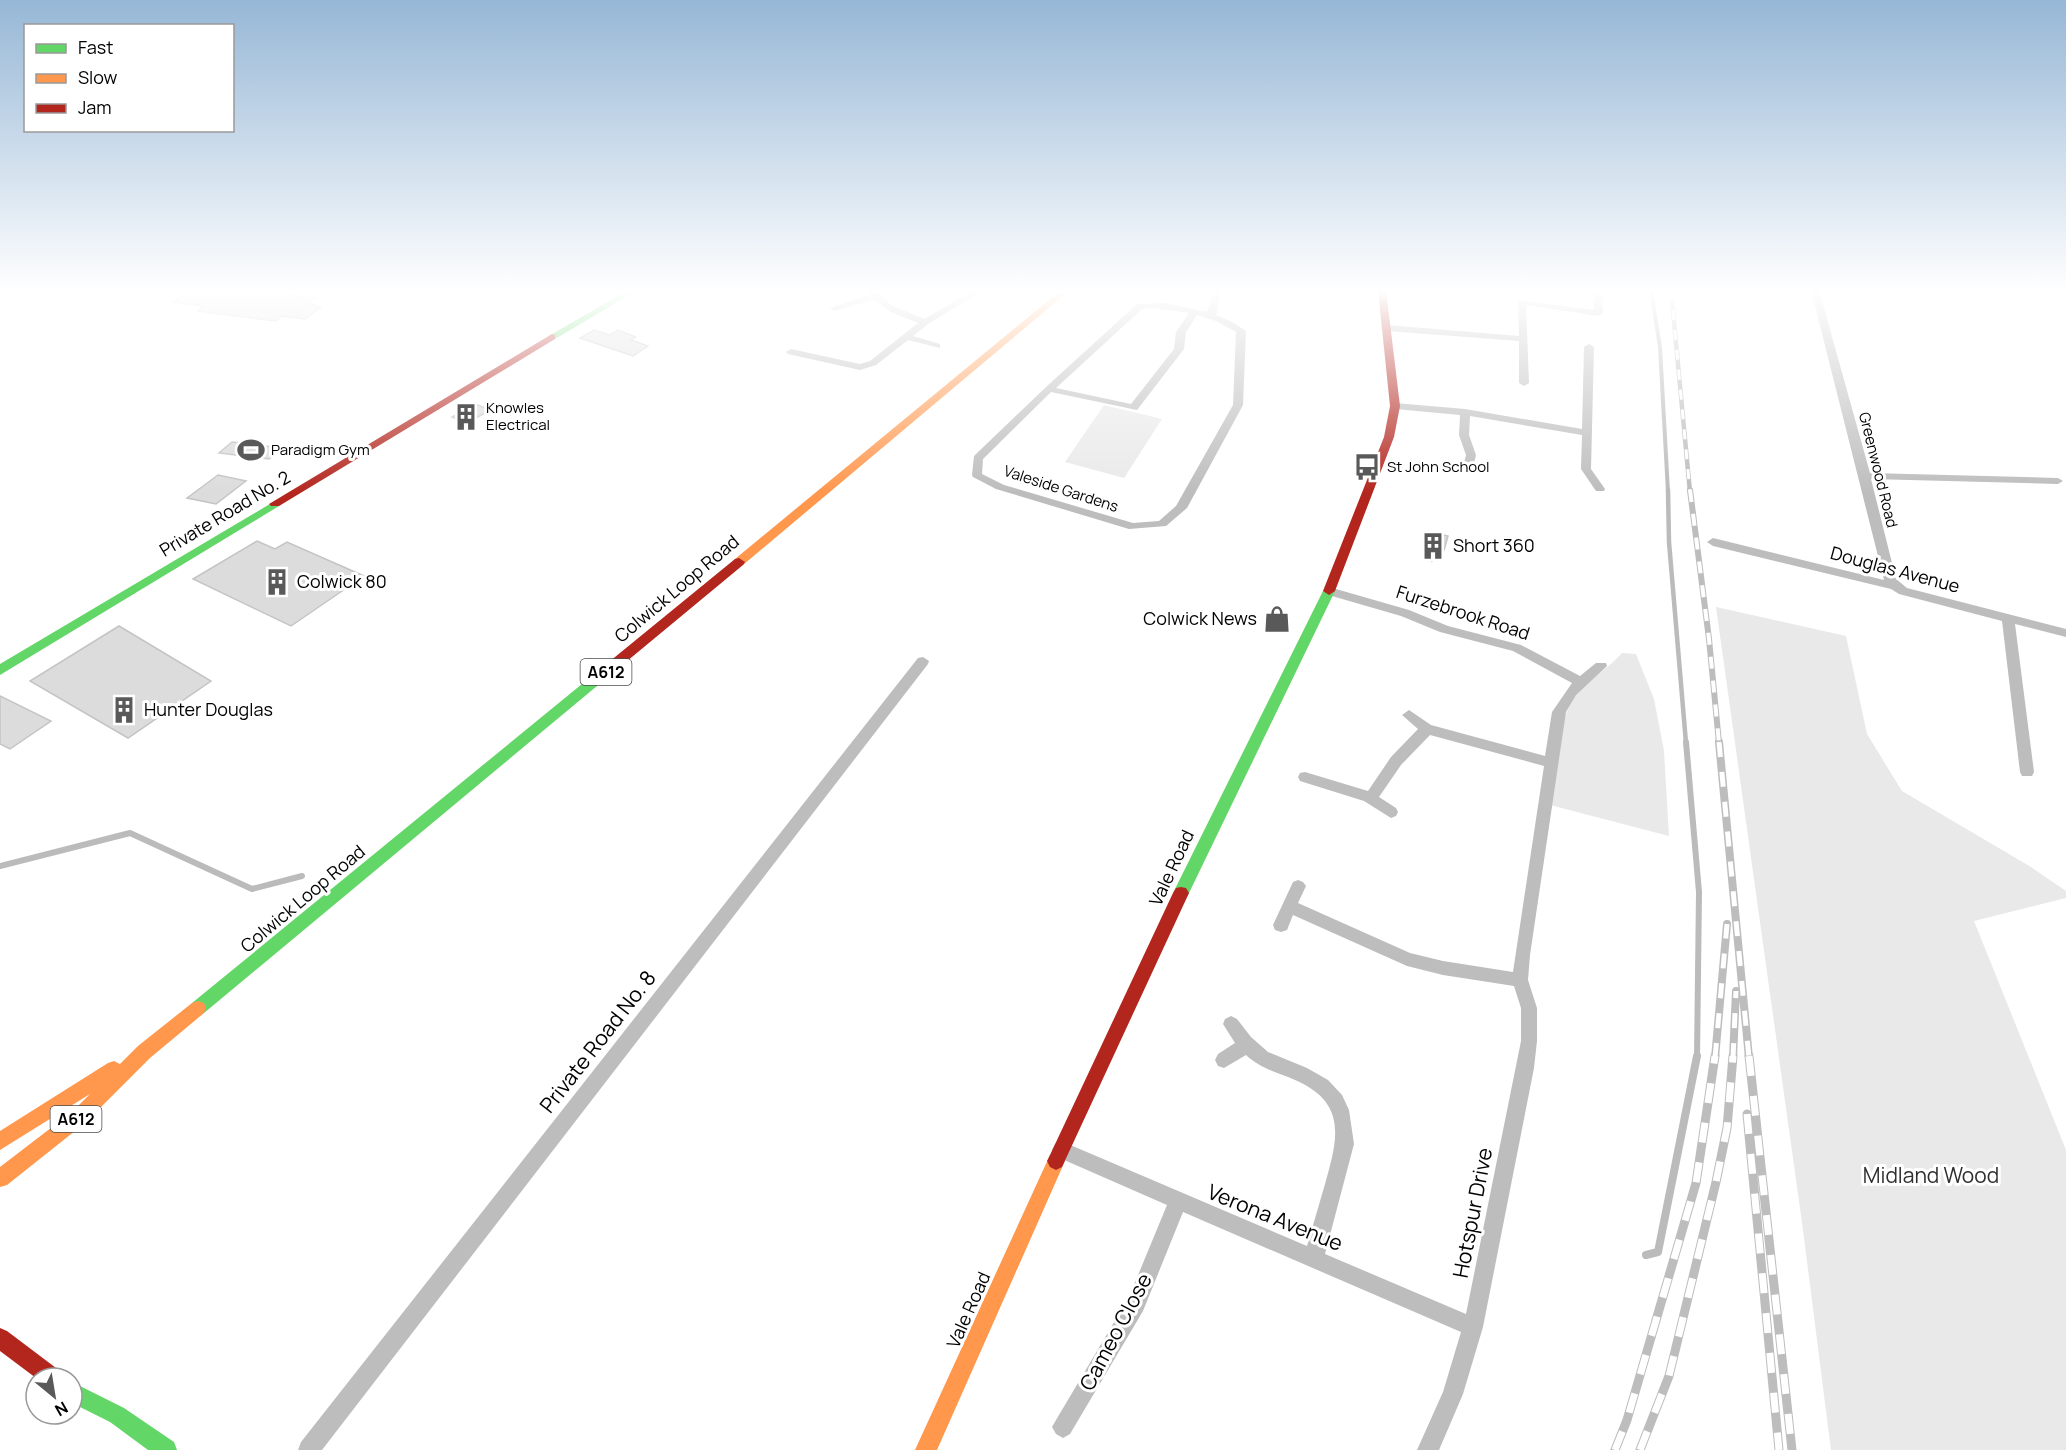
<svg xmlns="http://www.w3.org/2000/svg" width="2066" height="1450" font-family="Manrope,sans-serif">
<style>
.green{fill:#e9e9e9}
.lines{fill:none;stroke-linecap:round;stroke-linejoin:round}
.stream-far3{stroke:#bbb;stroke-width:4}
.stream-far2{stroke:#bbb;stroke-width:4.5}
.stream-far1{stroke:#bbb;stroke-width:6}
.stream{stroke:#bbb;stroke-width:8}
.building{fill:#dcdcdc;stroke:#c4c4c4;stroke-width:1.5}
.street{fill:#bdbdbd;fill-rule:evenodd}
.fast{fill:#63d668;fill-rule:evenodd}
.slow{fill:#ff974d;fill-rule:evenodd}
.jam{fill:#b3261e;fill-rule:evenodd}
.rail-far3-casing{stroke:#bdbdbd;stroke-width:4.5}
.rail-far2-casing{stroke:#bdbdbd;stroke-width:6}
.rail-far1-casing{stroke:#bdbdbd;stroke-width:8}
.rail-casing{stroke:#bdbdbd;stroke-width:9}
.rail-far3{stroke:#fff;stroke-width:3;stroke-dasharray:10;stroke-linecap:butt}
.rail-far2{stroke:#fff;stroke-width:4;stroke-dasharray:12;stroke-linecap:butt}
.rail-far1{stroke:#fff;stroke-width:5;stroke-dasharray:15;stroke-linecap:butt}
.rail{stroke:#fff;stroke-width:7;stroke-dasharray:20;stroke-linecap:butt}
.labels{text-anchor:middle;stroke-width:6;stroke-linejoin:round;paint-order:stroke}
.far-poi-label{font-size:15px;fill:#000;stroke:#fff;text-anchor:start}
.far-street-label{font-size:15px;fill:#000;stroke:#fff}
.shield{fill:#fff;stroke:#4c4c4c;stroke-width:1.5}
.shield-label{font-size:16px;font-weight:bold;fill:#000}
.street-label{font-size:18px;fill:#000;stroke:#fff}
.poi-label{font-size:18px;fill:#000;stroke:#fff;text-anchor:start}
.near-street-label{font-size:21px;fill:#000;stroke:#fff}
.near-park-label{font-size:21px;fill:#2e2e2e;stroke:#fff}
</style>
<rect width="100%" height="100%" fill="#fff"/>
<path class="green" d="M1104 405 1162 419 1124 478 1065 462Z
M1716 607 1846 636 1867 734 1902 791 2031 867 2066 891V898L1974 921 2066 1150V1450H1831L1803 1230Z
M1622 653 1636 654 1654 699 1664 751 1669 836 1550 805C1556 772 1557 714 1580 690 1593 676 1610 667 1622 653Z"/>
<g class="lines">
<path class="stream-far3" d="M1651 290 1660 347 1668 492"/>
<path class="stream-far2" d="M1668 490 1669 542 1686 743"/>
<path class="stream-far1" d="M1686 742 1699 892 1697 1058
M0 866 130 833 252 889 302 876"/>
<path class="stream" d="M1646 1255 1658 1252 1697 1056"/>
</g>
<path class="building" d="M193 290H249L316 298 307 303 321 307 305 319 281 316 276 321 198 311 204 306 172 302Z
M594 330 610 335 618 330 636 337 631 340 648 346 633 356 580 338Z
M475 404 490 410 468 423 452 417Z
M232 442 282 448 269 459 219 453Z
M218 475 246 481 216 504 187 498Z
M1434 533 1448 536 1444 550 1432 561 1430 547 1426 546Z
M257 541 275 549 287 542 364 576 291 626 193 579Z
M119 626 211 681 128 738 30 681Z
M0 696 51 721 10 749 0 744Z"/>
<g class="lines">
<path class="street" d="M866 290H875L891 305 924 319 974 290H984L928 324 913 336 940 344V348L908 340 876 365 860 370 788 354 786 352 791 349 860 364 870 361 918 323 891 312 874 300 834 311 830 308 870 295Z
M1214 290H1222L1216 315 1234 323 1246 331 1243 405 1187 508 1166 526 1129 529 996 489 973 477 972 475 974 456 1046 387 1137 304 1165 303 1207 312ZM1152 308 1189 313 1176 332 1174 349 1131 404 1056 388 1142 309ZM1197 315 1216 321 1236 332 1233 405 1176 506 1159 521 1133 523 1004 485 982 474 983 459 1051 392 1137 410 1184 349 1186 332Z
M1594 290H1602L1603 313 1598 316 1526 305 1529 383 1524 386 1519 383V341L1387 331 1382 328 1387 325 1519 336 1518 300 1594 310Z
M1811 290H1819L1870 473 2058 478 2063 481 2058 484 1871 479 1896 579 1907 588 2066 629V637L2015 624 2034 772 2032 776H2022L2020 772 2002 621 1899 594 1891 589 1713 546 1707 542 1713 538 1884 580Z
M1589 344 1594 347 1591 469 1605 489 1604 491H1596L1581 469 1582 435 1470 416 1469 435 1476 455 1473 467 1468 470 1463 467 1466 455 1459 435 1460 415 1395 409 1390 406 1395 403 1465 409 1582 429 1584 347Z
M1329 587 1409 610 1448 626 1521 645 1580 676 1596 663H1606L1607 666 1576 695 1566 712 1530 955 1528 980 1537 1008V1041L1534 1068 1483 1327 1463 1394 1439 1450H1417L1443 1392 1461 1332 1183 1212 1143 1311 1070 1434 1063 1438 1056 1434 1052 1427 1056 1420 1129 1297 1167 1205 1055 1156 1052 1150 1055 1144 1061 1141 1307 1246C1313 1225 1319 1205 1325 1184 1335 1147 1348 1110 1307 1086 1287 1074 1264 1072 1246 1055L1224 1068 1218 1066 1215 1060 1218 1054 1235 1043 1223 1024 1225 1019 1231 1016 1237 1019 1251 1037 1268 1052 1307 1068 1328 1080 1342 1095 1349 1110 1354 1144 1325 1254 1466 1314 1521 1041V1008L1514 986 1443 975 1407 966 1293 915 1287 930 1281 932 1275 930 1273 925 1293 882 1298 880 1303 882 1306 886 1298 903 1410 953 1443 961 1513 972 1544 766 1430 735 1401 765 1379 797 1396 808 1398 812 1396 816 1391 818 1364 801 1300 781 1298 777 1300 773 1305 772 1368 791 1391 757 1418 729 1402 715 1409 710 1431 725 1545 756 1552 712 1572 683 1513 651 1440 632 1401 616 1325 594 1323 591Z
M923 657 929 661 928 664 322 1450H298L301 1442 918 658Z"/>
<path class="fast" d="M628 290H638L555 339 547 337Z
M275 501 279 502V506L0 675V664Z
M1329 587 1335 591 1189 893 1186 898 1181 899 1176 898 1173 893 1323 591Z
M598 673 603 675 604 678 603 681 204 1013 198 1015 192 1013 190 1008 192 1003 593 675Z
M72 1382 124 1408 174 1442 177 1450H148L110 1422 72 1403Z"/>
<path class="slow" d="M1061 290H1070L743 565H735L733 562 735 559Z
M198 1001 204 1003 206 1008 204 1013 150 1058 85 1123 7 1185 0 1187V1167L73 1111 90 1094 0 1150V1131L108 1063 114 1061 120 1064 138 1046 192 1003Z
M1056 1152 1062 1155 1065 1161 937 1450H915L1050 1155Z"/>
<path class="jam" d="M1378 290H1386L1400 406 1394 437 1335 591 1329 595 1323 591 1384 437 1390 406Z
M552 334 555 335V339L279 506H271L269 504Z
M739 558 745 562 743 565 603 681H593L592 678 593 675 735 559Z
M1181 887 1186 888 1189 893 1062 1167 1056 1170 1050 1167 1047 1161 1050 1155 1173 893 1176 888Z
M0 1328 7 1331 60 1371 63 1378H36L0 1351Z"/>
<defs>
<path id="rail-far3" d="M1671 290 1690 492"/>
<path id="rail-far2" d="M1690 490 1709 639 1719 743"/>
<path id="rail-far1" d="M1719 742 1749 1058
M1715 1058 1727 924
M1733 1058 1736 991"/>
<path id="rail" d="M1749 1056 1792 1450
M1747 1114 1779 1450
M1615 1450 1627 1420 1696 1183 1715 1056
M1640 1450 1669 1376 1716 1182 1727 1128 1733 1056"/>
</defs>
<use href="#rail-far3" class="rail-far3-casing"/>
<use href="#rail-far2" class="rail-far2-casing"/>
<use href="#rail-far1" class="rail-far1-casing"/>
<use href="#rail" class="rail-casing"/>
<use href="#rail-far3" class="rail-far3"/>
<use href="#rail-far2" class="rail-far2"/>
<use href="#rail-far1" class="rail-far1"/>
<use href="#rail" class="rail"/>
</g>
<linearGradient id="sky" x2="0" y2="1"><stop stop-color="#96b7d6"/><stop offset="0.59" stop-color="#fff"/><stop offset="1" stop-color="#fff" stop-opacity="0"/></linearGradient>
<rect width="2066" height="493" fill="url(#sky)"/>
<defs>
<symbol id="building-bare" viewBox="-9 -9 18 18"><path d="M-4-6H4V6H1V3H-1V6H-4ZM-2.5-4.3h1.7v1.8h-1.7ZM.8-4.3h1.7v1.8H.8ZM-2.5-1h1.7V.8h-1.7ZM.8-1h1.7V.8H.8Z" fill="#595959" stroke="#fff" stroke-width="2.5" paint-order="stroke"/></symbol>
<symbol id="stadium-bare" viewBox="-9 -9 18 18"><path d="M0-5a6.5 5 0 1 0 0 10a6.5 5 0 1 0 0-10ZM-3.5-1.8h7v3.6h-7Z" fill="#595959" stroke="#fff" stroke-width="2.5" paint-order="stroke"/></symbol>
<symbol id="bus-bare" viewBox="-9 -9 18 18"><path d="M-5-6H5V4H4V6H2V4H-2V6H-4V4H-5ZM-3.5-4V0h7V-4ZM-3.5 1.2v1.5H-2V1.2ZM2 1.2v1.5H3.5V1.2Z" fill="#595959" stroke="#fff" stroke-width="2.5" paint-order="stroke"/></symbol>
<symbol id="shop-bare" viewBox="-9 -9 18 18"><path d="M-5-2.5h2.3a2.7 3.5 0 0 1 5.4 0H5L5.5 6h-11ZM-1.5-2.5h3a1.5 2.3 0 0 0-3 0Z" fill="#595959" stroke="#fff" stroke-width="2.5" paint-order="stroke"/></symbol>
</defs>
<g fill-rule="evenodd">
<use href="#building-bare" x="447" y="398" width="38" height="38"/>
<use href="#stadium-bare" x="232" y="431" width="38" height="38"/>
<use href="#bus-bare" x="1348" y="448" width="38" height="38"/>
<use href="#building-bare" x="1414" y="527" width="38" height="38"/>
<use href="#building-bare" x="258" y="563" width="38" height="38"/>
<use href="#shop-bare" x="1258" y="600" width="38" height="38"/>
<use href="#building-bare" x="105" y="691" width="38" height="38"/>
</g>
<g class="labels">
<g class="far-poi-label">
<text x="486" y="413">Knowles<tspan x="486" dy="17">Electrical</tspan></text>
<text x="271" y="455">Paradigm Gym</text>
<text x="1387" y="472">St John School</text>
</g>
<g class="far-street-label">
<text transform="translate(1878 470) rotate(76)" y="5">Greenwood Road</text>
<text transform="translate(1061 489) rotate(18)" y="5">Valeside Gardens</text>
</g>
<g class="shield">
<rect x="580.5" y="659" width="51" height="26" rx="4.5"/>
<rect x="50.5" y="1106" width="51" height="26" rx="4.5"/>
</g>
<g class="shield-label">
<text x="606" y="678">A612</text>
<text x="76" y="1125">A612</text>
</g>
<g class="street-label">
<text transform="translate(225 514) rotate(-31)" y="6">Private Road No. 2</text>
<text transform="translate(1895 570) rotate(15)" y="6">Douglas Avenue</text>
<text transform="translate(677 589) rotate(-40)" y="6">Colwick Loop Road</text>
<text transform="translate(1463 613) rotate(18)" y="6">Furzebrook Road</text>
<text transform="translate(1172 868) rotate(-65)" y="6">Vale Road</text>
<text transform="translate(303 899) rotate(-40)" y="6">Colwick Loop Road</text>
<text transform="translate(969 1310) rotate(-66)" y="6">Vale Road</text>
</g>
<g class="poi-label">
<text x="1453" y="552">Short 360</text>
<text x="297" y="588">Colwick 80</text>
<text x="1257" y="625" text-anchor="end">Colwick News</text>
<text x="144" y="716">Hunter Douglas</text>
</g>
<g class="near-street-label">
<text transform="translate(598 1042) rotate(-52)" y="7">Private Road No. 8</text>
<text transform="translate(1473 1213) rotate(-79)" y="7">Hotspur Drive</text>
<text transform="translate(1275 1218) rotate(22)" y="7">Verona Avenue</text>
<text transform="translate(1116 1332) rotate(-62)" y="7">Cameo Close</text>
</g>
<g class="near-park-label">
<text x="1931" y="1183">Midland Wood</text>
</g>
</g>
<rect x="24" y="24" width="210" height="108" fill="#ffffff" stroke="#999999" stroke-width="1.5"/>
<rect x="36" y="44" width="30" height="9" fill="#63d668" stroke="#999999" stroke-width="1.5"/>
<text x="78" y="54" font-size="18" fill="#000000">Fast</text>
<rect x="36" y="74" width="30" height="9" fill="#ff974d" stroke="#999999" stroke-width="1.5"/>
<text x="78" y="84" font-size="18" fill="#000000">Slow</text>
<rect x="36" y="104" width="30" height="9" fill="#b3261e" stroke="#999999" stroke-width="1.5"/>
<text x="78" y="114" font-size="18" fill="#000000">Jam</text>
<g transform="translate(54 1396) rotate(150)"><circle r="28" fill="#ffffff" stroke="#999999" stroke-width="1.5"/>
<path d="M0-4.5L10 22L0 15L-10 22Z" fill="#595959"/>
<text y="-9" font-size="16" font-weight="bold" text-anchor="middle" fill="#000000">N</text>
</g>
</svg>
